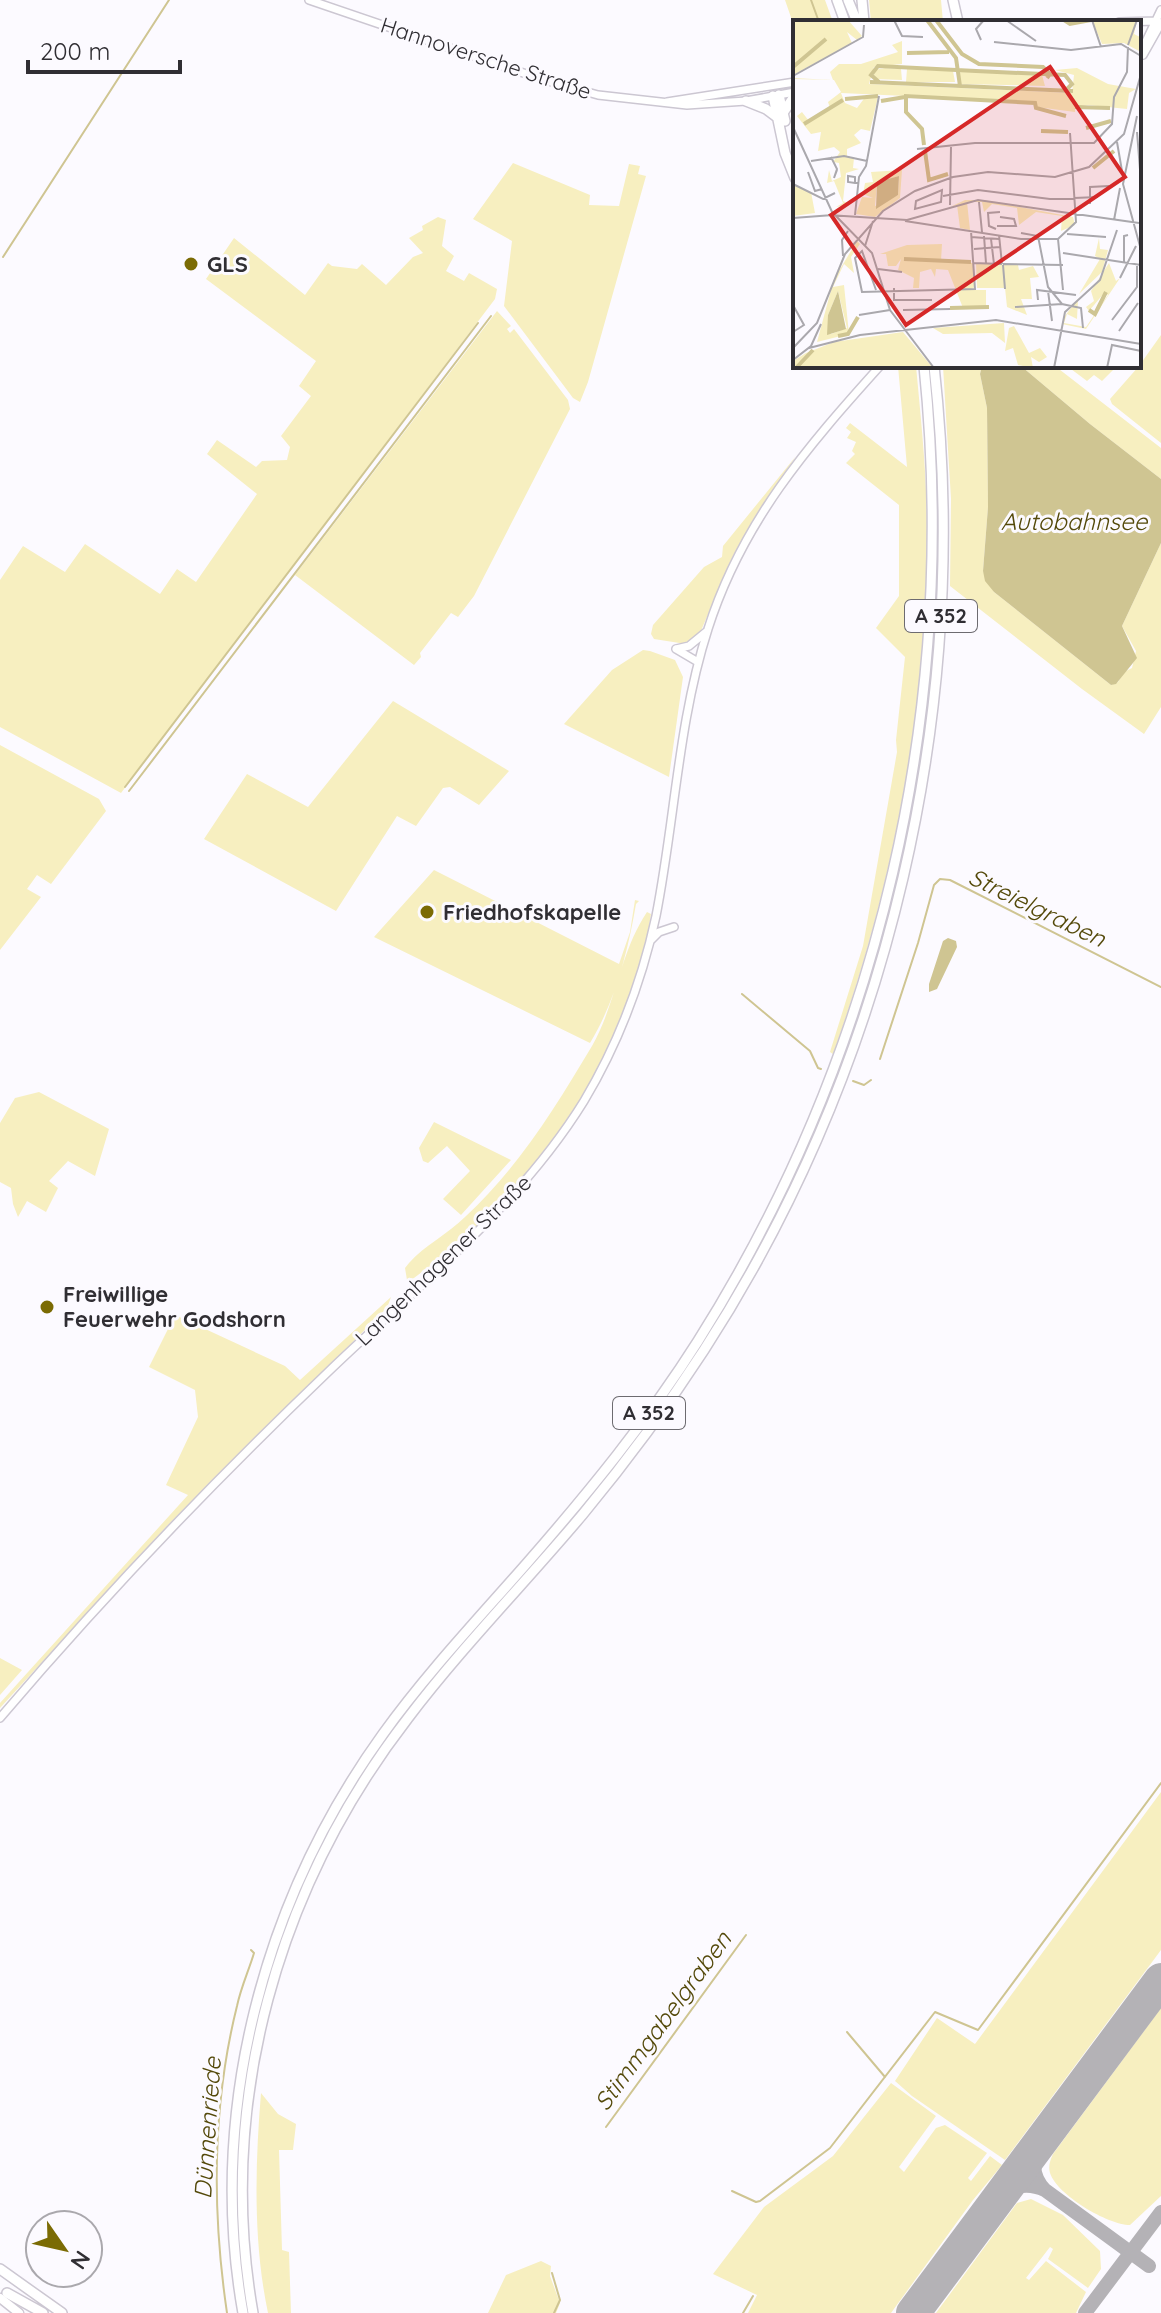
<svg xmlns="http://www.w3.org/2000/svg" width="1161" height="2313" font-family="Quicksand,sans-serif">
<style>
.green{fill:#f7efc0}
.water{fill:#cfc592}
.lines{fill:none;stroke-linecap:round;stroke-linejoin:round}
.stream{stroke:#cfc592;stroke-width:2}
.taxiway{stroke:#b4b2b6;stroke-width:14}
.runway{stroke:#b4b2b6;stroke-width:34}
.secondary-casing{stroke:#ccc7d2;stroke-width:10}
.trunk-casing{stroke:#ccc7d2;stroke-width:11}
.motorway-casing{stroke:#ccc7d2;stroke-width:12}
.secondary{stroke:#fff;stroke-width:7}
.trunk{stroke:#fff;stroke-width:8}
.motorway{stroke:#fff;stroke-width:9}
.poi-dot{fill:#7b6b04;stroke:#fcfaff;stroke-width:3}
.labels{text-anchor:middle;stroke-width:6;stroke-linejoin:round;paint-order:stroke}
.shield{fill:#fcfaff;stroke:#6d6b70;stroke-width:2}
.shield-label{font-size:20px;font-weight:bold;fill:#302e33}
.street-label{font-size:22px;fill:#302e33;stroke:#fcfaff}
.poi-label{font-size:22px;font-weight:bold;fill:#302e33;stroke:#fcfaff;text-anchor:start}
.water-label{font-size:24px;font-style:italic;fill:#54490a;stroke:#fcfaff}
.inset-river{fill:none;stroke:#cfc592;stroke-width:4}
.inset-road{fill:none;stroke:#aaa8ad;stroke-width:2}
.view{fill:#d62828;fill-opacity:0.15;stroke:#d62828;stroke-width:4}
.inset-edge{fill:none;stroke:#302e33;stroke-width:4}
</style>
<rect width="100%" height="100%" fill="#fcfaff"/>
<path class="green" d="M785 0H825L833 22H795V29Z
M869 0H941L943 22H871Z
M513 163 590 195 589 205 619 206 629 164 640 166 638 174 646 176 588 382 580 402 573 398 504 306 512 241 473 219Z
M438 217 446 220 442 246 454 256 446 271 464 281 469 273 497 289 495 299 121 793 0 727V580L23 546 65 572 85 544 160 594 177 569 196 582 257 494 207 454 217 440 256 467 262 461 287 460 290 447 281 436 311 396 299 386 316 361 206 279 234 238 305 295 328 263 332 266 357 269 362 264 386 285 413 257 423 253 409 238 423 230 422 226Z
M497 311 511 326 507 329 510 333 514 329 568 400 570 409 474 596 458 617 451 613 420 653 421 657 414 665 295 575Z
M1161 335V443L1112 404 1110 399 1139 366Z
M898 366H916C921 420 927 475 927 530 928 707 893 888 833 1054L830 1052 863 946 897 752 896 740 905 657 876 628 899 596V505L846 463 855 454 852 451 856 442 847 438 851 432 846 428 850 423 907 467Z
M943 366H982L980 374 987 408 988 507 983 571 994 592 1111 685 1118 682 1124 672 1132 668 1136 651 1122 626 1161 543V707L1144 734 1082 689 950 586 951 499Z
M1021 366H1055L1161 448V479L1090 424Z
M1067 366H1117L1102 381 1094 375 1087 381Z
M796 456 754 519 733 556 700 633 686 644 654 639 651 634 653 625 704 567 722 557 723 546Z
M643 650 650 651 675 660 683 677 669 777 564 724 612 670Z
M393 701 509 771 479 805 450 787 443 788 416 826 397 816 336 911 204 839 247 774 308 807Z
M0 745 99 799 106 811 51 884 37 875 27 889 41 897 0 950Z
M434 870 619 964 630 932 635 900 639 901 636 904C628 951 615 1002 590 1043L374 937Z
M647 912 651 914C632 1045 554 1158 458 1245 445 1257 428 1267 414 1278L407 1280 405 1268 409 1263C425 1245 448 1234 465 1217 518 1168 555 1108 592 1046 616 1004 620 952 647 912Z
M39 1092 109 1129 95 1176 68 1161 49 1181 58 1188 46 1212 27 1201 18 1217 13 1204 11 1188 0 1182V1123L15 1098Z
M434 1122 511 1160 461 1215 443 1199 470 1171 447 1146 428 1163 423 1161 419 1148Z
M391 1297 387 1308 168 1525 0 1708V1703L188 1495 166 1485 198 1417 195 1390 149 1367 175 1315 285 1366 300 1380Z
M0 1658 22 1670 0 1695Z
M1161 1792V1950L1005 2160 912 2096 895 2081 937 2018 975 2044Z
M1161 2008V2196L1130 2225C1108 2225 1057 2195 1050 2173 1048 2166 1050 2161 1053 2154Z
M891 2083 936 2116 899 2167 904 2172 936 2128 945 2125 987 2153 968 2178 971 2181 990 2156 1002 2165 973 2200 891 2313H748L757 2295 713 2274 764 2207 833 2156Z
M261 2093 278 2114 296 2124 293 2150H279L282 2250 289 2252 291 2313H268C253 2242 255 2165 261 2093Z
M1031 2199 1063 2215 1100 2251 1101 2269 1088 2288 1048 2259 1053 2249 1050 2247 1026 2278 1029 2280 1046 2261 1086 2292 1076 2313H936L1017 2203Z
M541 2261 551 2266 550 2276 560 2303 556 2313H488L506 2275Z"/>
<path class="water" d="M982 366H1021L1090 424 1161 479V543L1122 626 1137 658 1116 684 1111 685 994 592 985 581 983 571 988 507 987 408 980 374Z
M948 938 956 941 957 947 937 989 929 992V984L943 941Z"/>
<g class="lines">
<path class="stream" d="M811 0 819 22
M3 257 169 0
M125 787 478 323
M129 791 491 316
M742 994 810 1051 818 1068 821 1069
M880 1059 918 943 934 885 940 879 950 880 1161 987
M853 1081 864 1085 871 1080
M847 2032 885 2077
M606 2127 746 1935
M732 2191 756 2202 760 2201 830 2148 935 2012 978 2030 1161 1783
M552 2273 560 2300 554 2313
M227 2313C212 2211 212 2106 237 2006 241 1987 249 1970 254 1953L251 1950
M743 2313 753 2296"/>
<path class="taxiway" d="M1045 2190 1149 2266
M998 2199C1013 2185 1027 2182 1045 2190 1030 2174 1032 2158 1043 2139
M916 2313 921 2303
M1085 2313 1161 2212"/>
<path class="runway" d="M913 2313 1161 1980"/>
<defs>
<path id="secondary" d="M309 0 541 79 598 95 687 105 746 101 795 92
M1119 22 1157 21
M1143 55 1161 23
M1139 56 1161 10
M667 102 795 82
M676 649 689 646 706 632
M676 649 698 662
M651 940 659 932 674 927
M0 1718C103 1597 212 1483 327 1373 416 1287 518 1208 584 1101 618 1044 642 981 656 916 675 820 678 722 708 629 742 522 807 447 880 366"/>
<path id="trunk" d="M0 2298 19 2313"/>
<path id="motorway" d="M837 0 845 22
M848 0 857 22
M862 0 864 22
M953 0 958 22
M779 95 785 121
M773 96 785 153 795 178
M746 101 766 109 778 118
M783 113 795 95
M0 2269 62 2313
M7 2293 43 2313
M243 2313C207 2111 264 1899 383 1734 427 1673 479 1618 528 1562 589 1492 648 1420 698 1341 881 1051 959 706 924 366
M253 2313C216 2102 278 1886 408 1718 462 1647 525 1583 583 1514 626 1462 667 1407 704 1350 890 1063 972 706 934 366"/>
</defs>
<use href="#secondary" class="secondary-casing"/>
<use href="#trunk" class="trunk-casing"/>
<use href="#motorway" class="motorway-casing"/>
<use href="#secondary" class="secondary"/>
<use href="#trunk" class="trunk"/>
<use href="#motorway" class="motorway"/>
</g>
<g class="poi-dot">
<circle cx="191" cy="264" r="8"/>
<circle cx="427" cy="912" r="8"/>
<circle cx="47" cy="1307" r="8"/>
</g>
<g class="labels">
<g class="shield">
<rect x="905" y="600" width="72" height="32" rx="6"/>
<rect x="613" y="1397" width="72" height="32" rx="6"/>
</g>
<g class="shield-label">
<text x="941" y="623">A 352</text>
<text x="649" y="1420">A 352</text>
</g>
<g class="street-label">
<text transform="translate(486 58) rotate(18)" y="8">Hannoversche Straße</text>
<text transform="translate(443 1260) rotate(-44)" y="8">Langenhagener Straße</text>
</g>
<g class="poi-label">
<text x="207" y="272">GLS</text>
<text x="443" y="920">Friedhofskapelle</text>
<text x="63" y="1302">Freiwillige<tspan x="63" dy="25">Feuerwehr Godshorn</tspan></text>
</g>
<g class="water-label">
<text x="1074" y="530">Autobahnsee</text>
<text transform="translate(1037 908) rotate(26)" y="8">Streielgraben</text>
<text transform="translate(663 2021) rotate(-54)" y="8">Stimmgabelgraben</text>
<text transform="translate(208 2128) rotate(-86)" y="8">Dünnenriede</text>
</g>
</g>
<g transform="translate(793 20)">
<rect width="348" height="348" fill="#fcfaff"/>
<path d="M0 0H55L69 16 64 20 54 12 59 23 0 55ZM299 0H344L341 14 347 17 348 32 331 23 309 24ZM109 21V44L81 47 76 64 279 73 281 55 262 50 284 48 315 64 343 69 336 73 334 89 295 85 282 87V92L244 87 243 82 48 73 52 83 64 88 73 76 85 77 77 111 68 109 61 115 68 123 54 129V137L61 138 60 148 66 149 53 153 50 181 57 184 43 187 50 183 41 161 34 163 36 150 39 161 48 157 46 143 40 142 47 132 41 127 25 131 28 112 18 114 4 96 9 92 16 101 37 88 35 82 48 72 41 60 0 59V58L40 60 37 52 46 44H68L105 32 99 25ZM92 48 108 49 109 60 81 59V50ZM114 49 160 51 162 62H113ZM171 51 249 55 252 66 166 64 165 53ZM109 150 107 178 82 197 63 194 69 177 80 178 70 174 72 163 80 162 78 152ZM106 156 105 175 82 186 84 163ZM0 165 18 172 22 193 0 196ZM172 180H190L280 197 282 205 268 211 269 196 243 192 226 205 224 188 199 184 191 192 189 182H174L177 210 167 208 164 185 157 187ZM306 218 307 229 315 230 309 252 286 274 307 239 302 236ZM64 221 67 224 58 237 61 253 51 244 40 267 51 265 56 314 24 322 41 259ZM45 271 54 308 38 314 35 295ZM149 224 148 241 180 243 182 267 176 270H193V287L170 288 155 250 143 249 142 257 138 249 127 252 126 268H120L121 258 105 250 108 239 103 246H95L93 234H87L114 225ZM183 243 225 245 226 250 240 246 246 257 237 258 239 279H228L234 295 214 287 212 268H184ZM316 243 323 261 327 258 293 309 269 304 271 297 285 279 284 299 274 294 271 303 293 307 315 275 312 272 296 291 293 287 301 281 298 271ZM211 303 212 323 199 313 150 314 140 308ZM221 306 236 333 247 328 254 337 246 342 238 337 240 348 225 345 220 328 212 331 216 308ZM110 312 140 348H0V341L13 333 41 322Z" fill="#f7efc0" fill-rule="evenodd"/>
<path d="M106 156 105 175 83 189 84 162ZM45 271 53 309 34 315 35 295Z" fill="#cfc592"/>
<path class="inset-river" d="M134 0 163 38 167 66M143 0 169 34 186 44 250 47 257 54 254 58M271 0 277 4 298 0M114 33 156 32M0 47 33 19M77 62 280 71M86 62 78 55 85 46 183 51 272 55 279 64 272 71M52 79 85 76M88 81 112 77M282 87 317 88M11 104 50 80M293 108 318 101M248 111 275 112M131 125 129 109 113 92V76L242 83 243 88 273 96M132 131 136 160 155 154M300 148 321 131M111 239 178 242M157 288 196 287M296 290 302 294 313 272M45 316 55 314 65 297M3 348 20 330"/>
<path class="inset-road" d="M101 0 109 16 130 17M213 0 243 21M299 0 308 27M188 20 183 9 191 0M201 22 278 30 328 24 348 36M335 25 344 0M0 56 70 17 71 5M344 96 330 164 348 230M0 107 40 194M344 112 348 162M324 122 329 151M124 129 182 123H301L319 104 321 77 334 52 335 27M38 137 44 149 41 158 44 150M18 141 51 136 74 141M15 152 22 171 29 169M62 163V157L55 156V162L62 163H65M0 164 30 179 42 173M149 170 148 182 122 189 123 181ZM150 176 185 170 257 179 305 177M186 182 189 212M297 184V167L316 166M157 185 158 127M41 194 79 233 97 290 141 348M35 195 114 200 185 180 346 203M62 195 66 157 73 146 86 76M0 198 40 195M321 200 327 168M112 201 228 219H265L283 202 277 113M204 206H223L221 199 207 197M203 209 196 206 195 193 207 192M228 213 245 216 255 267 269 284 288 288 290 308M274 214 313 217M206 215 209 244M191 216 193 243M178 217 206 219M198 219 201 244M265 219 270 270M72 226 80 201M181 229 207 227M270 233 348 245M50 236 49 220 55 211M331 242V216L335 215M180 243 209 244M210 244 270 245M210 245 212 269M85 249 109 252M327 258 343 226M101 268V280H139M83 270 69 231 62 238 69 272 182 269 178 211M255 271 259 301M245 280 244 270 283 275M0 285 11 305 0 312M222 287 269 284M110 290 157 289M66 295 97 290M319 300 344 267V246M326 311 345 283M0 328 24 303 52 234 90 191 122 171 160 157 195 152 262 157 296 147 331 114 348 54M16 328 67 315 203 300 348 324M0 340 18 326 28 304M261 348 272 292 307 260 324 210M314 348 319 325 348 331"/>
<path class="view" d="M257 47 332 157 113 305 38 195Z"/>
<rect width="348" height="348" class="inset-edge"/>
</g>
<g transform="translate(64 2249) rotate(124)"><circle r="38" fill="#fcfaff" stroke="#aaa8ad" stroke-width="2"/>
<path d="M0-6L14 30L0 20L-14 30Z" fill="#7b6b04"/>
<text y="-12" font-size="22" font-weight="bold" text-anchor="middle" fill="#302e33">N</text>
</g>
<path d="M28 60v12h152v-12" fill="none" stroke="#302e33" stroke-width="4"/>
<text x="40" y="60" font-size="24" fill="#302e33" stroke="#fcfaff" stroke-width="6" paint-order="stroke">200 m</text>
</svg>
